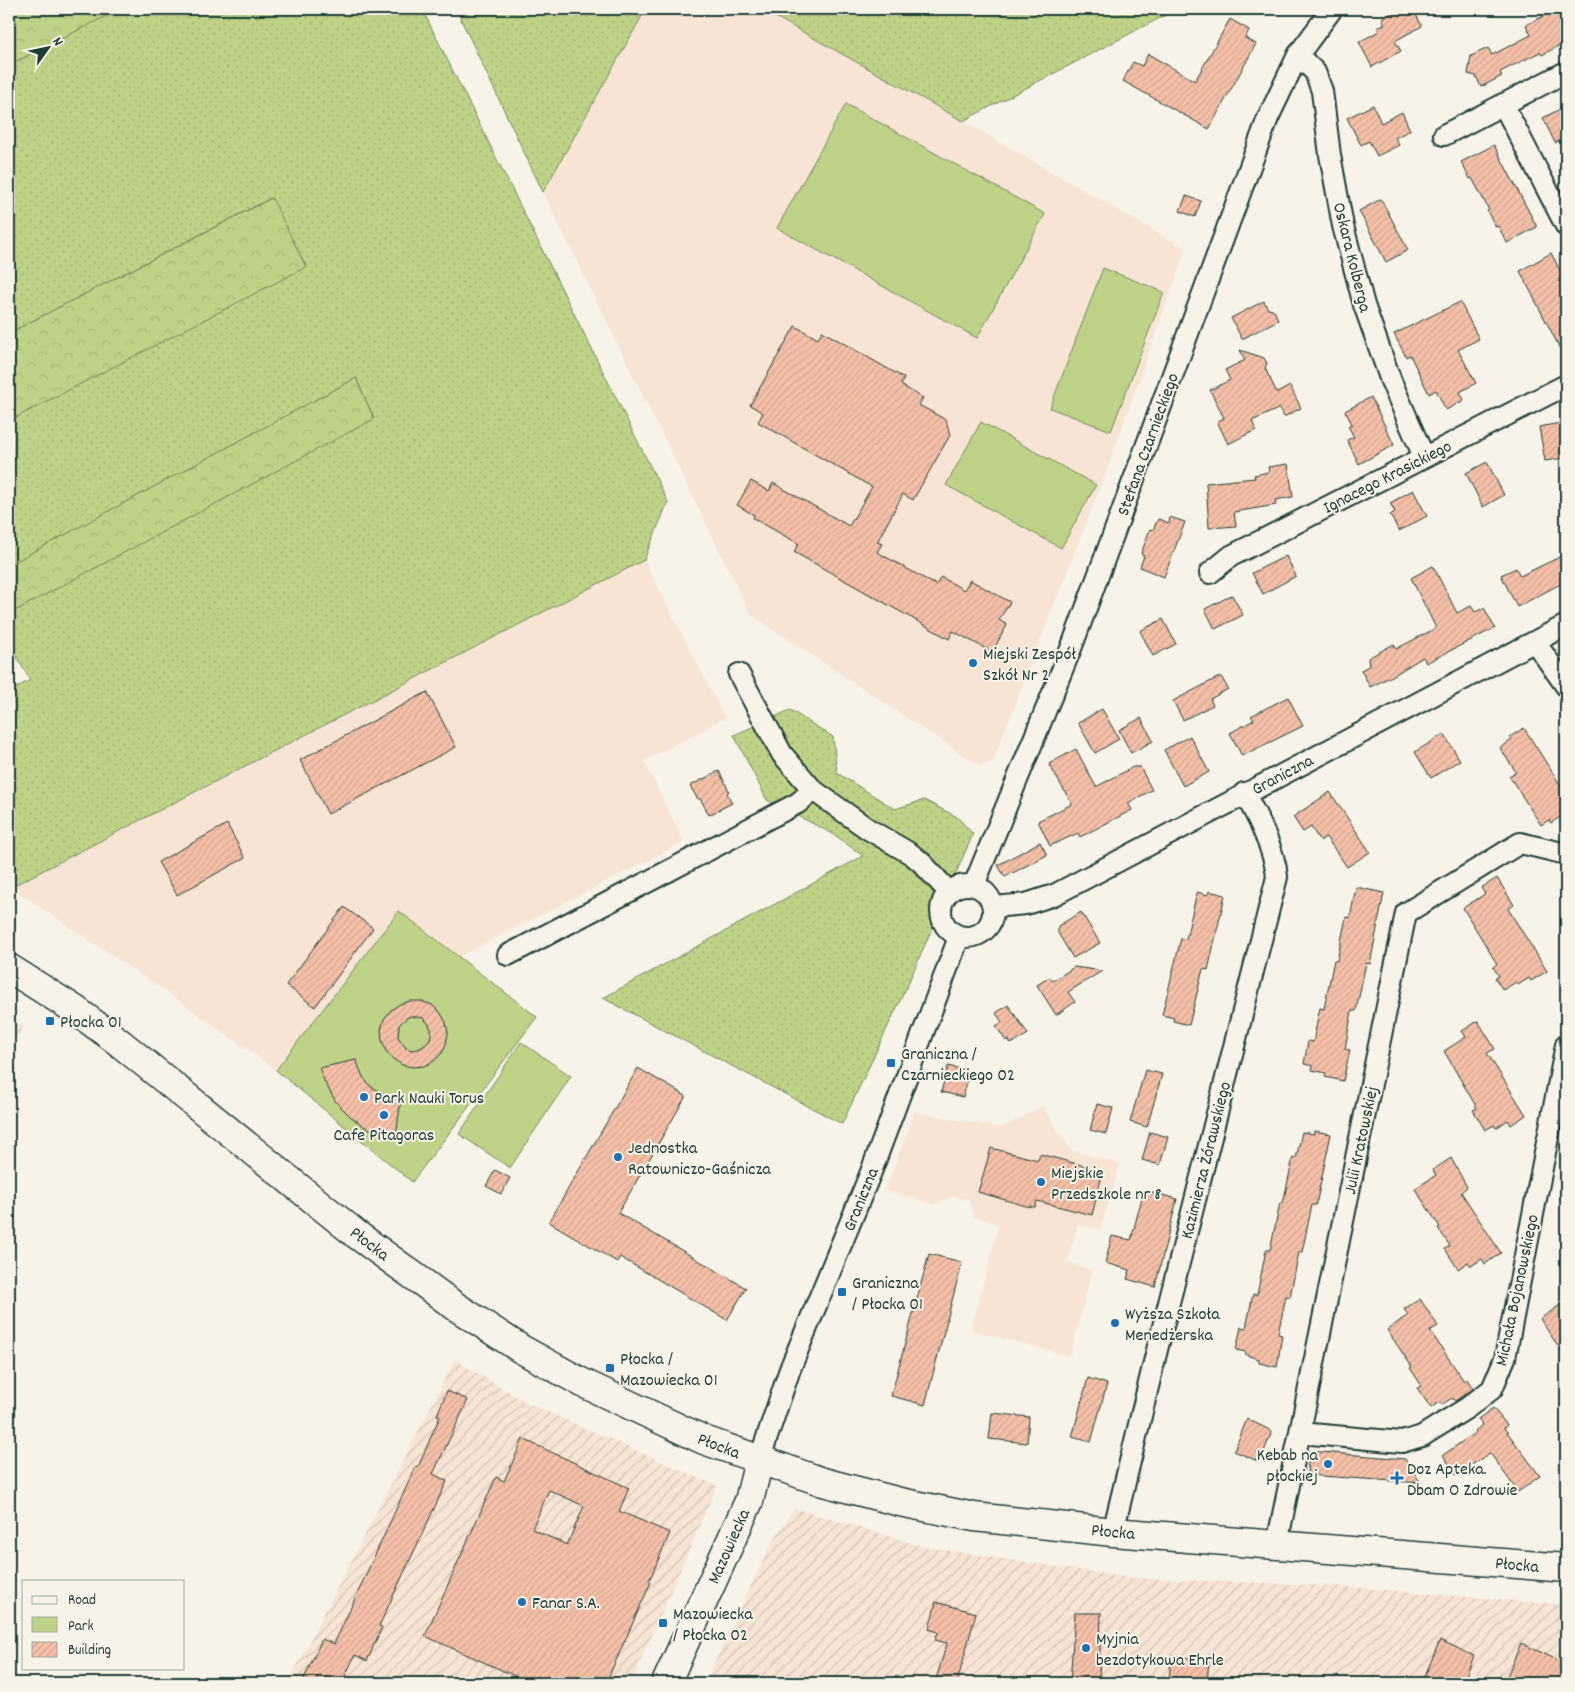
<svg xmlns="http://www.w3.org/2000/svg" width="1575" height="1692" font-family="Dekko,sans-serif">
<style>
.built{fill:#f7e4d5}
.industrial{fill:url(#industrial-furrows)}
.grass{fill:url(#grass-dots);stroke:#6f885e}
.forest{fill:url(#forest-crowns);stroke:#6f885e}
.park{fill:#bfd388;stroke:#6f885e}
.building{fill:url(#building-hatch);stroke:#1f3d34;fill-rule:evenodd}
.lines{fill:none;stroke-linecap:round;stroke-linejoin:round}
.street-casing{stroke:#1f3d34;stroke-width:24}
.secondary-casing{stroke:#1f3d34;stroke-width:31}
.street{stroke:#f7f3e8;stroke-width:20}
.secondary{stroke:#f7f3e8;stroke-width:28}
.poi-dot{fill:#1f6fb2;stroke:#f7f3e8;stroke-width:2}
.labels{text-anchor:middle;stroke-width:4;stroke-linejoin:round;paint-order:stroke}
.street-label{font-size:18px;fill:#1f3d34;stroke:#f7f3e8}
.poi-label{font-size:18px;fill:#1f3d34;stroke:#f7f3e8;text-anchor:start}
</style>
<defs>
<pattern id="industrial-furrows" width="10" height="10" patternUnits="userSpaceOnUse" patternTransform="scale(1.25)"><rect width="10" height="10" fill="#f7e4d5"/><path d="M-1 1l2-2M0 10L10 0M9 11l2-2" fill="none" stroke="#d3c4b7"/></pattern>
<pattern id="grass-dots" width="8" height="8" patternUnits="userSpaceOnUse" patternTransform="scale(1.25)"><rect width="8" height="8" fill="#bfd388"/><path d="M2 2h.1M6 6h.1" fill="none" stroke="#a4b676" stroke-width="1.8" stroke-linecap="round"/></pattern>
<pattern id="forest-crowns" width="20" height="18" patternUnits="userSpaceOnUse" patternTransform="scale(1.25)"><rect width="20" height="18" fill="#bfd388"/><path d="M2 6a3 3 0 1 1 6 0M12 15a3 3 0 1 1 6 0" fill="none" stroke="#a4b676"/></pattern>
<pattern id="building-hatch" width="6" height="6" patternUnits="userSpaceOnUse" patternTransform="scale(1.25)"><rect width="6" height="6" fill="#f6c0a8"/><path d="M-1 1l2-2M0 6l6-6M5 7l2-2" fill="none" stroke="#d2a691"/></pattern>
</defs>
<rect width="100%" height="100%" fill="#f7f3e8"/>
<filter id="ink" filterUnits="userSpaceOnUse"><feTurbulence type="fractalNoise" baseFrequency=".02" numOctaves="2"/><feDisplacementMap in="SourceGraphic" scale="10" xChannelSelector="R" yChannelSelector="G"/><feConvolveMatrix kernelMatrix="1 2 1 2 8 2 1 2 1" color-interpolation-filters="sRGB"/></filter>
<g filter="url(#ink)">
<path class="built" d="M646 9H761L963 121 1186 249 1106 472 993 761 980 766 751 615 543 192Z
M644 560 725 718 644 761 684 842 459 957 399 911 276 1070 162 989 10 887Z
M1043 1106 1070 1150 1120 1164 1100 1230 1077 1225 1067 1262 1092 1270 1070 1356 971 1330 999 1224 974 1217 969 1200 952 1196 935 1204 885 1191 915 1112 1002 1128Z"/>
<path class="industrial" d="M9 1019 23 1026 9 1053Z
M455 1360 525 1402 717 1486 631 1683H288Z
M794 1508 925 1547 1131 1578 1338 1586 1566 1605V1683H705L768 1550Z"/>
<path class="grass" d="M120 9H422L668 502 644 560 9 888V692L30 680 9 644V614L374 418 356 378 9 565V421L306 266 271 198 9 333V65Z
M456 9H646L543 192Z
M761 9H1177L963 121Z
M790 710 833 737 837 773 895 809 924 800 957 817 973 834 907 986 842 1124 603 998 863 856 835 835 767 800 734 735Z"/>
<path class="forest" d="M9 9H120L9 65Z
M272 198 306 267 9 421V333Z
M356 378 374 419 9 614V565Z"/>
<path class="park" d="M846 104 1045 214 977 338 777 228Z
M1103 268 1164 292 1111 431 1050 408Z
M981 422 1096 485 1061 548 946 485Z
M399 911 537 1017 412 1182 276 1070Z
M521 1042 571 1076 510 1168 459 1134Z"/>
<path class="building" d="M1400 9H1413L1422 26 1395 41 1401 51 1372 67 1359 42 1379 31 1377 28 1385 24 1382 18Z
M1557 9H1566V42L1542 55 1540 52 1500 72 1502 76 1481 87 1476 76 1468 74 1471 56 1488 48 1492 55 1531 35 1526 25Z
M1230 19 1249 30 1245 38 1256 44 1209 129 1123 81 1133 62 1142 66 1148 54 1195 81Z
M1373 105 1381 123 1402 112 1410 130 1395 138 1399 145 1377 156 1369 141 1361 145 1347 118Z
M1560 109 1561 111 1566 109V137L1555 143 1543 118Z
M1494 145 1537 227 1507 243 1498 226 1496 227 1487 211 1489 210 1472 178 1470 179 1461 162Z
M1186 196 1201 201 1195 217 1180 211Z
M1381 199 1408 250 1386 262 1359 211Z
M1551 253 1566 282V360L1520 271Z
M1264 301 1268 309 1274 310 1278 320 1242 339 1231 318Z
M1460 302 1479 339 1458 350 1476 383 1460 392 1464 400 1446 410 1436 390 1429 394 1410 355 1406 357 1394 334Z
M795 326 818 339 822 331 904 378 901 385 923 398 919 405 946 420 950 435 913 500 903 494 877 542 882 544 877 552 936 585 941 577 964 590 970 580 1010 602 999 620 1007 625 992 652 953 631 949 639 794 552 799 544 753 518 754 515 737 505 751 481 769 491 773 483 849 526 872 487 758 422 763 413 750 405Z
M1240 350 1264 358 1267 363 1265 368 1277 393 1290 386 1301 408 1284 417 1280 408 1252 421 1256 430 1228 444 1217 421 1224 418 1210 390 1230 380 1225 370 1245 360Z
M1371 397 1394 445 1359 464 1347 440 1354 437 1348 426 1352 424 1345 411Z
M1566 422V441L1562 442 1564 458 1545 461 1539 427Z
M1487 462 1504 495 1483 507 1466 473Z
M1288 464 1293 497 1275 500 1276 505 1234 512 1236 526 1209 528 1206 483 1255 478 1254 475 1269 472 1268 467Z
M1413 490 1427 516 1399 531 1390 515 1395 512 1390 503Z
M1170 517 1185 522 1164 577 1140 567 1144 556 1141 554 1150 529 1153 530 1158 519 1169 523Z
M1566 554V581L1517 607 1501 575 1516 568 1520 576Z
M1286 556 1296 576 1263 594 1252 573Z
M1433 566 1457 613 1471 606 1475 612 1484 608 1495 628 1426 663 1423 657 1394 675 1370 687 1361 670 1369 666 1368 658 1394 644 1396 649 1436 628 1411 578Z
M1232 595 1243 615 1215 629 1205 609Z
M1163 619 1176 644 1153 656 1140 631Z
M1221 676 1228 689 1210 699 1213 705 1183 720 1173 701Z
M427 692 456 747 328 814 300 760Z
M1288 697 1303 726 1242 756 1230 733 1254 720 1251 716Z
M1102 709 1119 739 1095 753 1078 723Z
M1141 718 1153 741 1131 753 1119 730Z
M1524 728 1561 786 1566 782V813L1551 823 1549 820 1541 825 1509 776 1516 772 1500 748 1512 740 1510 737Z
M1444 734 1460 760 1431 778 1415 752Z
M1190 736 1209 772 1183 786 1164 750Z
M1076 749 1096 787 1133 767H1140L1152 790 1128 803 1132 810 1080 837 1078 833 1050 846 1038 821 1072 804 1049 764Z
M719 771 729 791 727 793 732 803 709 815 701 800 697 798 690 786Z
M1330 792 1370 852 1347 867 1326 837 1320 841 1311 827 1303 832 1293 817Z
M227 824 245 858 177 895 158 862Z
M1040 842 1047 855 1005 877 998 865Z
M1497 878 1514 905 1508 909 1547 971 1531 981 1529 978 1518 985 1516 982 1503 990 1495 978 1499 976 1493 967 1497 964 1463 908 1485 894 1481 888Z
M1356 887 1384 893 1370 964 1366 963 1356 1011H1352L1345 1049 1350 1050 1343 1081 1325 1077 1326 1073 1312 1070 1313 1066 1304 1064 1308 1041 1313 1042 1320 1008 1324 1009 1334 960 1337 961 1346 917 1350 918Z
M1209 891 1225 895 1208 970 1203 969 1189 1025 1173 1021 1174 1018 1162 1015 1181 938 1186 939 1197 892 1208 895Z
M344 907 373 928 315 1007 286 985Z
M1081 912 1100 943 1073 958 1058 933V926Z
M1074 967 1102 971 1068 992 1075 1002 1056 1015 1037 985 1050 977 1053 981Z
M410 1001H421L432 1005 440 1012 446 1022 448 1033 446 1044 442 1053 434 1061 424 1066 413 1067 402 1065 393 1059 386 1051 382 1040 381 1030 384 1019 391 1010 400 1004ZM410 1016 423 1018 428 1023 431 1029V1035L429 1041 424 1046 418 1049 412 1050 406 1048 398 1037 399 1025 404 1020Z
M1008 1005 1028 1034 1011 1044 1008 1039 1006 1041 996 1026 1002 1022 996 1013Z
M1478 1021 1495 1049 1487 1053 1526 1115 1511 1125 1508 1120 1496 1128 1494 1125 1485 1130 1473 1110 1477 1108 1444 1051 1466 1037 1462 1031Z
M356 1060 363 1077 370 1086 380 1092 401 1099 396 1136 382 1134 365 1127 350 1116 336 1102 325 1083 319 1068Z
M948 1066 970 1071 963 1097 941 1092Z
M638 1068 686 1096 618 1213 746 1288 727 1320 620 1257 617 1262 549 1222Z
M1145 1070 1162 1074 1147 1127 1130 1122Z
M1097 1104 1113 1108 1106 1134 1090 1130Z
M1314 1131 1331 1134 1316 1205H1312L1302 1252H1299L1290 1297 1286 1296 1278 1334 1282 1335 1277 1367 1259 1363V1359L1246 1355V1352L1236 1350 1241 1327 1246 1328 1253 1294 1257 1295 1266 1250H1270L1280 1203H1283L1293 1158 1296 1159 1302 1132 1314 1134Z
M1150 1132 1168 1137 1160 1165 1142 1160Z
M991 1148 1038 1160 1040 1154 1103 1171 1092 1215 1037 1201 1035 1207 1026 1206 978 1192Z
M1451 1158 1467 1187 1461 1192 1501 1253 1485 1264 1482 1259 1471 1266 1468 1262 1458 1269 1445 1249 1450 1246 1438 1228 1440 1227 1415 1189 1436 1175 1433 1170Z
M495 1170 510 1178 501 1194 486 1186Z
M1144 1190 1177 1199 1155 1287 1127 1279 1130 1270 1105 1263 1112 1236 1131 1240Z
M929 1254 962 1262 925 1405 891 1396Z
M1420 1299 1438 1326 1430 1331 1464 1381 1467 1379 1473 1389 1455 1401 1452 1398 1441 1405 1439 1402 1431 1408 1417 1388 1422 1386 1410 1368 1412 1367 1387 1330 1408 1315 1404 1309Z
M1566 1301V1358L1540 1319Z
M1088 1378 1107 1384 1091 1442 1072 1437Z
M447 1391 468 1400 433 1474 447 1481 379 1626 382 1627 367 1661 355 1655 342 1683H302L322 1639 334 1644 416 1466 418 1467 440 1416 437 1415Z
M1493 1408 1507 1425 1504 1428 1540 1476 1518 1492 1490 1453 1456 1475 1443 1455 1476 1432 1475 1431 1482 1425 1478 1419Z
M992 1413 1029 1417 1027 1443 989 1439Z
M1247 1419 1272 1431 1260 1462 1234 1451Z
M523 1439 629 1488 619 1511 670 1533 649 1581 651 1582 606 1683H514L517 1677 425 1636 496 1477 504 1481ZM549 1490 584 1506 567 1545 532 1529Z
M1309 1451 1405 1459 1421 1483 1307 1475Z
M936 1602 976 1613 957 1683H935L947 1643 935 1640 938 1632 929 1629Z
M1075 1613H1101L1099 1683H1070Z
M1440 1640 1474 1656 1463 1683H1422Z
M1521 1643 1566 1664V1683H1504Z
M1171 1656 1209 1660 1207 1683H1169Z"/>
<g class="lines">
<defs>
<path id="street" d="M1298 55 1315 72 1322 91 1330 155 1343 226 1364 305 1391 381 1424 457
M1503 104 1566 226
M1444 135 1566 72
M1210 573 1231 556 1566 385
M1535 642 1566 686
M739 674 782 754 813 790 868 829 911 854 921 862 949 892
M941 911a26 26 0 1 1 52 0a26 26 0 1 1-52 0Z
M974 885 1072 646 1268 118 1298 55 1332 9
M993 907 1026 904 1054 895 1566 625
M508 955 798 803 813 790
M1300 1433 1402 1442 1422 1436 1467 1408 1492 1389 1505 1358 1566 1045
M759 1461 790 1369 871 1172 959 937
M1113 1532 1156 1354 1277 877C1275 851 1257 815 1244 793
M1277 1544 1406 913 1520 843 1566 854"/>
<path id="secondary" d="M9 968 74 1009 120 1043 356 1234 455 1306 521 1349 581 1382 704 1440 823 1482 900 1502 974 1517 1113 1532 1566 1568
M666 1683 749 1501 759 1461"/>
</defs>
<use href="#street" class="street-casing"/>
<use href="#secondary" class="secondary-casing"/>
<use href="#street" class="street"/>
<use href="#secondary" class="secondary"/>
</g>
</g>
<g class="poi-dot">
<circle cx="973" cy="663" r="5"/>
<rect x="45" y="1016" width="10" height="10" rx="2.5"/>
<rect x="886" y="1058" width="10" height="10" rx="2.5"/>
<circle cx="364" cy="1097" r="5"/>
<circle cx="384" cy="1115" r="5"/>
<circle cx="618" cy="1157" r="5"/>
<circle cx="1041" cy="1182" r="5"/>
<rect x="837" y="1287" width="10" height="10" rx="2.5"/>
<circle cx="1115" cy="1323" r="5"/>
<rect x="605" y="1363" width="10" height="10" rx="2.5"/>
<circle cx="1328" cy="1464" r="5"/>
<path d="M1394.5 1470.5h5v5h5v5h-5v5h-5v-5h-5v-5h5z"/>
<circle cx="522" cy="1602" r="5"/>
<rect x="658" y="1618" width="10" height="10" rx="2.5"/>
<circle cx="1086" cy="1648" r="5"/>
</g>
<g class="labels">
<g class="street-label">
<text transform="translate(1353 257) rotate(76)" y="6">Oskara Kolberga</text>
<text transform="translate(1147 444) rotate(-70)" y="6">Stefana Czarnieckiego</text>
<text transform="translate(1387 476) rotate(-27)" y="6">Ignacego Krasickiego</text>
<text transform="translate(1282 774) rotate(-28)" y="6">Graniczna</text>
<text transform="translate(1360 1140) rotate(-78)" y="6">Julii Kratowskiej</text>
<text transform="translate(1205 1160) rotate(-76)" y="6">Kazimierza Żórawskiego</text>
<text transform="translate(860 1199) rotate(-68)" y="6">Graniczna</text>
<text transform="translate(370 1243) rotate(37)" y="6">Płocka</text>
<text transform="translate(1516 1290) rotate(-78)" y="6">Michała Bojanowskiego</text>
<text transform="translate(719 1445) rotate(21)" y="6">Płocka</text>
<text transform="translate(1113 1531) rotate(5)" y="6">Płocka</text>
<text transform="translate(728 1546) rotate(-66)" y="6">Mazowiecka</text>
<text transform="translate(1517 1564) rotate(5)" y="6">Płocka</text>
</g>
<g class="poi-label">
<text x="983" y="659">Miejski Zespół<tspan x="983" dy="21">Szkół Nr 2</tspan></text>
<text x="60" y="1027">Płocka 01</text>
<text x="901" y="1059">Graniczna /<tspan x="901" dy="21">Czarnieckiego 02</tspan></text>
<text x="374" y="1103">Park Nauki Torus</text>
<text x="384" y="1140" text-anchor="middle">Cafe Pitagoras</text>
<text x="628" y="1153">Jednostka<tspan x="628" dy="21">Ratowniczo-Gaśnicza</tspan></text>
<text x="1051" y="1178">Miejskie<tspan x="1051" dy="21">Przedszkole nr 8</tspan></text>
<text x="852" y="1288">Graniczna<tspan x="852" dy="21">/ Płocka 01</tspan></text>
<text x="1125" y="1319">Wyższa Szkoła<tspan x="1125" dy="21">Menedżerska</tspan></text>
<text x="620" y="1364">Płocka /<tspan x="620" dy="21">Mazowiecka 01</tspan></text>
<text x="1318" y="1460" text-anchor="end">Kebab na<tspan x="1318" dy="21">płockiej</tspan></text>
<text x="1407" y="1474">Doz Apteka.<tspan x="1407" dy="21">Dbam O Zdrowie</tspan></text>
<text x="532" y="1608">Fanar S.A.</text>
<text x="673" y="1619">Mazowiecka<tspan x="673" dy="21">/ Płocka 02</tspan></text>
<text x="1096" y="1644">Myjnia<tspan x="1096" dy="21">bezdotykowa Ehrle</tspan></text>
</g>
</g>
<rect width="1575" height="1692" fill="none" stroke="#f7f3e8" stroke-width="30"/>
<rect x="15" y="15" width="1545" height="1662" fill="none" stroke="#1f3d34" stroke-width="2" filter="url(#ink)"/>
<rect x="22" y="1580" width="162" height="90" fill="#f7f3e8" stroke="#a1aaa0"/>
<rect x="32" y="1596" width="25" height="8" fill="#f7f3e8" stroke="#a1aaa0"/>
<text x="68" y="1604" font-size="15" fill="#1f3d34">Road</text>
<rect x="32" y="1617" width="25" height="15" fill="#bfd388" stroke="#a1aaa0"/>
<text x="68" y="1630" font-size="15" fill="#1f3d34">Park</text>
<rect x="32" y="1642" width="25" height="15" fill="url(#building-hatch)" stroke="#a1aaa0"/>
<text x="68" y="1654" font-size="15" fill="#1f3d34">Building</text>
<g transform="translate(48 48) rotate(57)" stroke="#f7f3e8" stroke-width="4" paint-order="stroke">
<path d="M0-4L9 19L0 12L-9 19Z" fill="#1f3d34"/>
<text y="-8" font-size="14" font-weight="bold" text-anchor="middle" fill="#1f3d34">N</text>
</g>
</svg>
